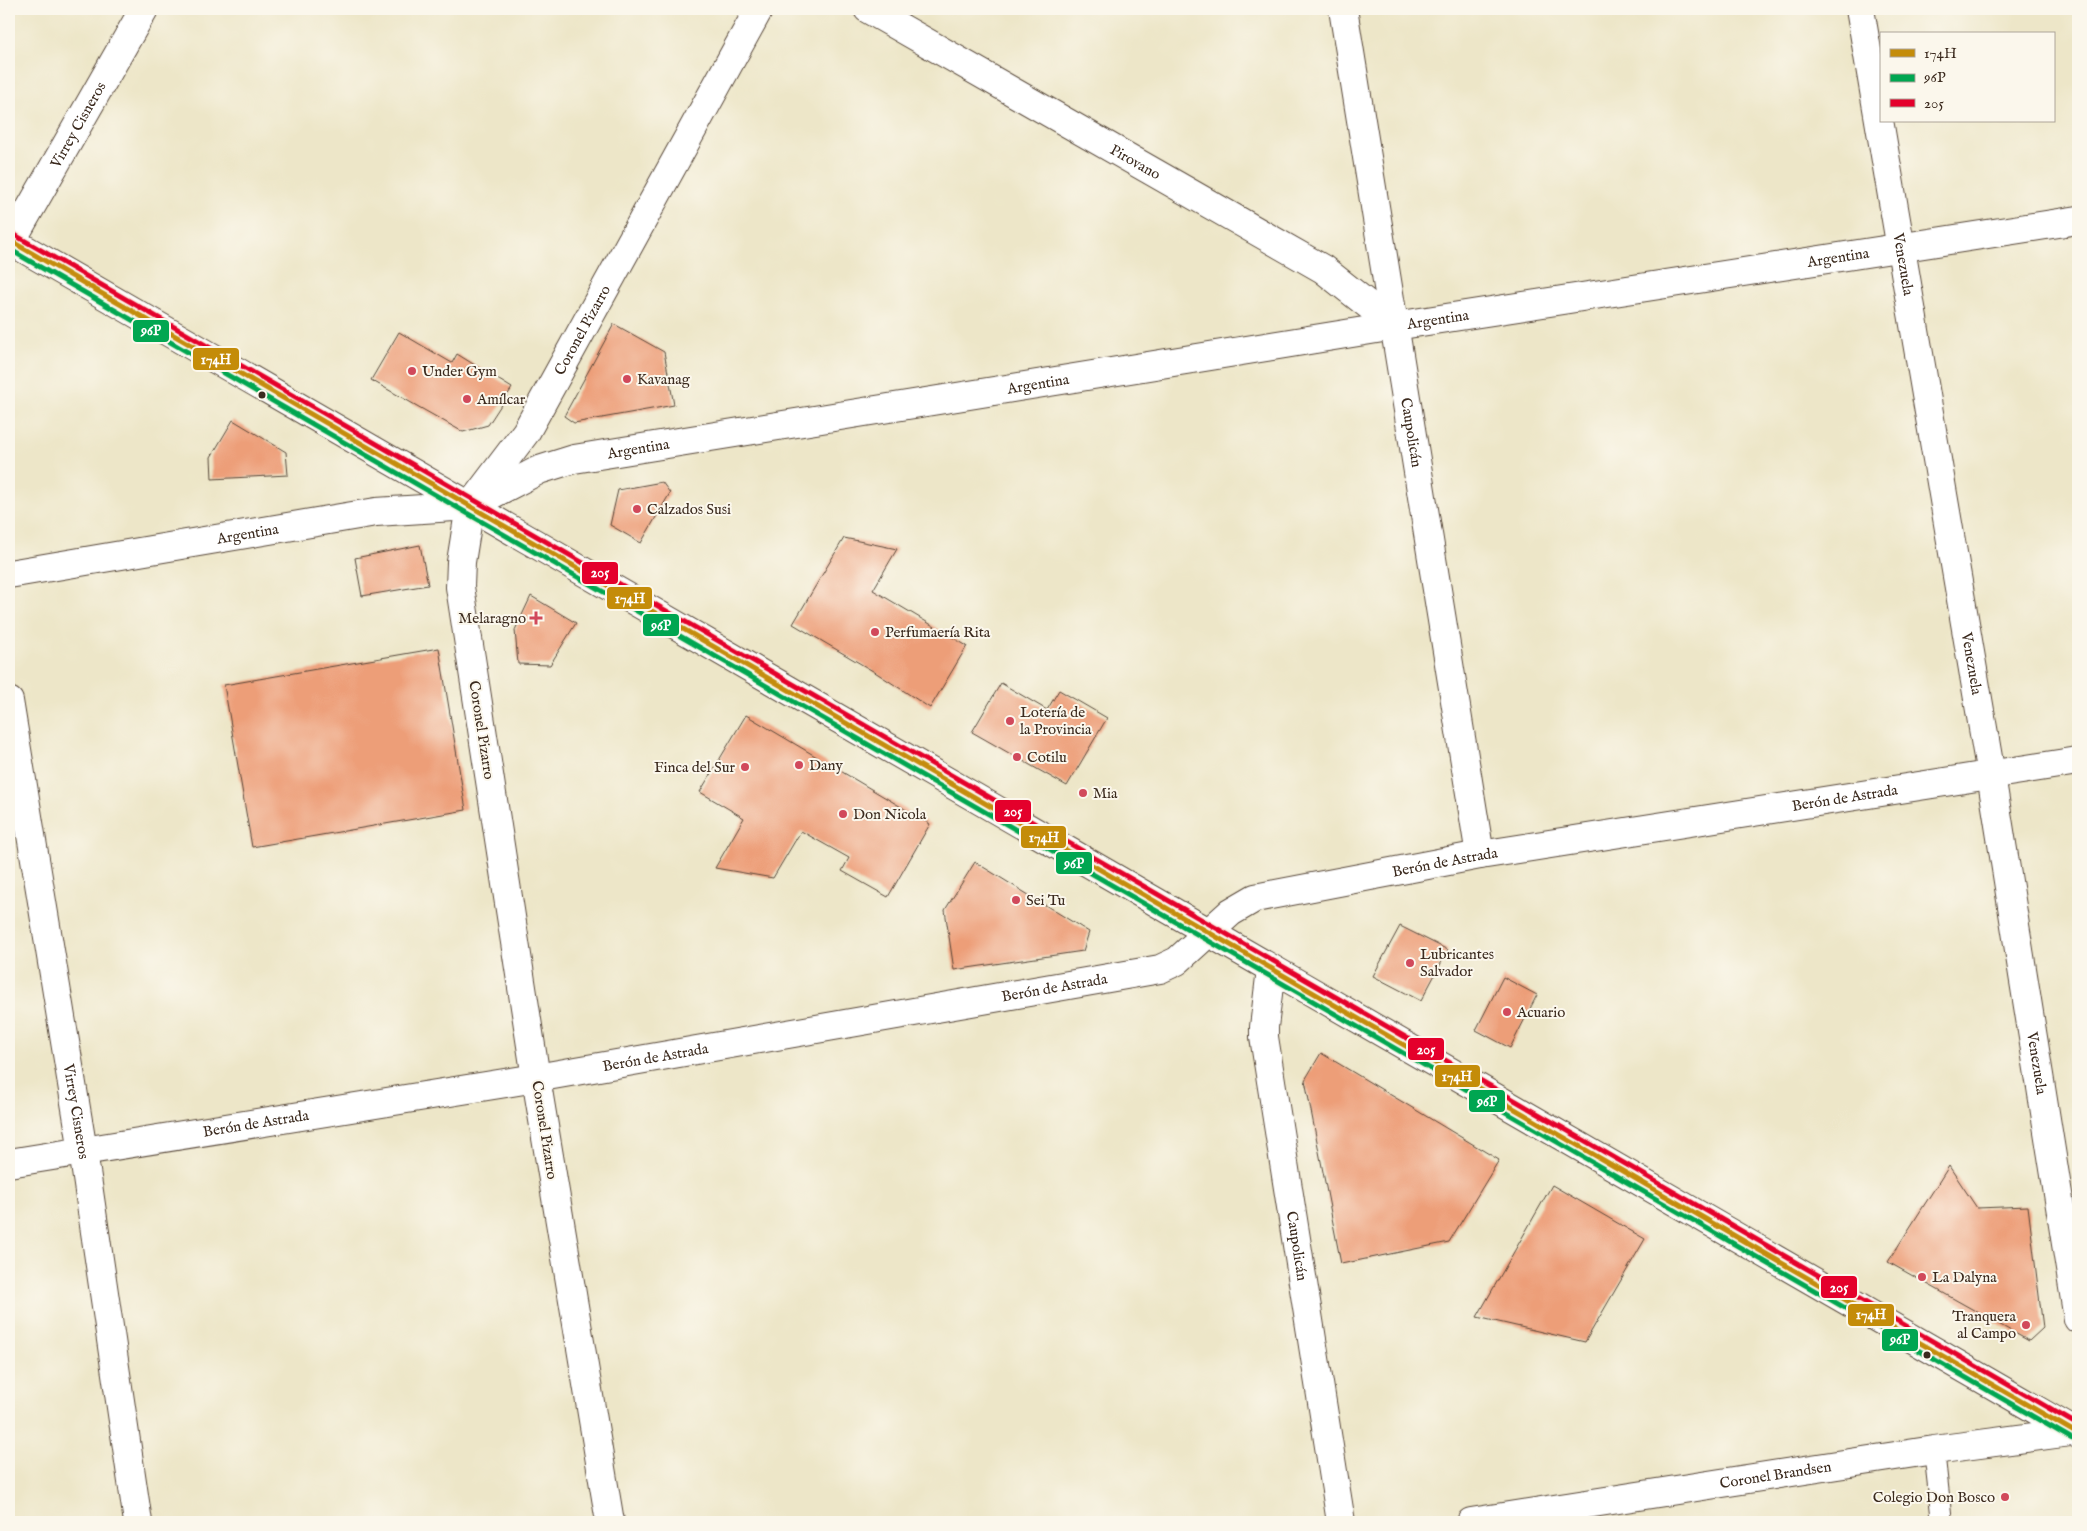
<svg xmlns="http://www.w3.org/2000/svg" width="2087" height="1531" font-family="'IM FELL English',serif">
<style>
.building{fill:#ed9e78}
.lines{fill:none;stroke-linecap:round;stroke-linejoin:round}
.service-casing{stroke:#564638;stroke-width:22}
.minor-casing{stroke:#564638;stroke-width:30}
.tertiary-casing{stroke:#564638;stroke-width:30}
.secondary-casing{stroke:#564638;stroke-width:30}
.service{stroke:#fff;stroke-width:20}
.minor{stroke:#fff;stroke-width:28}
.tertiary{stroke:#fff;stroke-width:28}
.secondary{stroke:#fff;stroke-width:28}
.bus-1-casing{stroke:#fbf7ec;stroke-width:9}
.bus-2-casing{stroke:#fbf7ec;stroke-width:9}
.bus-3-casing{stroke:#fbf7ec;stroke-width:9}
.bus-1{stroke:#c48c09;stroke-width:5}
.bus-2{stroke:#00a651;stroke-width:5}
.bus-3{stroke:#e4002b;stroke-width:5}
.poi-dot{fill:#d1495b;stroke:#fbf7ec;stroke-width:2}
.bus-dot{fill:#3b2a1e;stroke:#fbf7ec;stroke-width:2}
.labels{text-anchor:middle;stroke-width:4;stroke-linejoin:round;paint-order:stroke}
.street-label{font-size:15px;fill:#3b2a1e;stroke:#fbf7ec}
.poi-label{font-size:15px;fill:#3b2a1e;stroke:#fbf7ec;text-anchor:start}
.line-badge{stroke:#fbf7ec;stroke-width:2}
.badge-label{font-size:14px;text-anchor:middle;font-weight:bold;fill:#fff}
</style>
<rect width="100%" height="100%" fill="#fbf7ec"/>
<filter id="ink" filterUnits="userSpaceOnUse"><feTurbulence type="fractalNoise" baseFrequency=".02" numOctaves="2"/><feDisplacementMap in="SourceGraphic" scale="10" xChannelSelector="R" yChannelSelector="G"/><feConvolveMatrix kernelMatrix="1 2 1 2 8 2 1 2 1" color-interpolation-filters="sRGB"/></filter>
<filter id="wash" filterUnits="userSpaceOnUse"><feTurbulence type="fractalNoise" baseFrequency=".0096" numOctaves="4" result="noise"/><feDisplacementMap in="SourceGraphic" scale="20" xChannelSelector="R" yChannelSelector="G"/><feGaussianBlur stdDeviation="1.12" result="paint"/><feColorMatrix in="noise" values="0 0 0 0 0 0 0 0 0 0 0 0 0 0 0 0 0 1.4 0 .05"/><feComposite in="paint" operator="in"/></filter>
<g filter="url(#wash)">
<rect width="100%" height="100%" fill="#ede6c8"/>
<g id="blocks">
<path class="building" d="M614 324 664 352 674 405 574 423 564 416Z
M399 332 452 363 457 354 512 388 488 425 463 432 371 380Z
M233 420 286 452 288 475 212 479 211 457Z
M662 482 670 493 641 543 610 525 618 490Z
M844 538 897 549 873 590 967 646 930 708 878 674 793 624Z
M420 545 428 585 362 596 355 558Z
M531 596 576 623 550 665 518 664 515 630Z
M439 648 466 810 252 847 224 685Z
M1001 683 1047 710 1059 690 1107 718 1067 786 972 732Z
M746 715 930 824 888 897 842 871 849 858 801 831 773 878 715 868 744 818 700 792Z
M975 862 1089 932 1083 951 954 970 945 910Z
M1400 926 1448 950 1421 1001 1373 976Z
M1503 977 1537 995 1510 1048 1476 1030Z
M1321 1053 1499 1160 1449 1242 1341 1264 1305 1080Z
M1949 1166 1977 1208 2028 1206 2043 1328 2029 1341 1888 1262Z
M1552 1185 1645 1239 1585 1342 1477 1317Z"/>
</g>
</g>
<g filter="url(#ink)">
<use href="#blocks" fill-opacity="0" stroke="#564638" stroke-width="1"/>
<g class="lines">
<defs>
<path id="service" d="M1934 1450 1942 1522"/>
<g id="minor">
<path id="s1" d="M868 9 1323 269 1395 326"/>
<path id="s2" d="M1343 9 1480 855"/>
<path id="s3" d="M1860 9 1991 775 2078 1319"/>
<path id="s4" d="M11 242 144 9"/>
<path id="s5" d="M9 574 376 512 470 506 539 470 574 459 1395 326 2078 220"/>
<path id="s6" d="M9 701 83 1151 138 1522"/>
<path id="s7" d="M1271 969 1264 1027V1037L1341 1522"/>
<path id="s8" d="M9 1163 536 1078 1160 969 1177 961 1231 912 1255 898 1480 855 2078 761"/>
<path id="s9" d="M610 1522 536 1078 460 587 461 562 470 506 526 432 759 9"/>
</g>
<g id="tertiary">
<path id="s10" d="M1471 1522 1934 1450 2078 1431"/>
</g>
<path id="secondary" d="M9 240 2078 1434"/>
</defs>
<use href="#service" class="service-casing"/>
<use href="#minor" class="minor-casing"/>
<use href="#tertiary" class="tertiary-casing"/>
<use href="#secondary" class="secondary-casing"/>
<use href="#service" class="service"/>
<use href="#minor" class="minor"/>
<use href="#tertiary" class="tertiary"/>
<use href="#secondary" class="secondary"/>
<defs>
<path id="bus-1" d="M9 240 2078 1434"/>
<path id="bus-2" d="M9 249 2074 1440"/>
<path id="bus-3" d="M13 234 2078 1425"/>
</defs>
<use href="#bus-1" class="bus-1-casing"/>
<use href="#bus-2" class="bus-2-casing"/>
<use href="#bus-3" class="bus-3-casing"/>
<use href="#bus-1" class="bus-1"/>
<use href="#bus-2" class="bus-2"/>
<use href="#bus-3" class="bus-3"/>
</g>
</g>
<g class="poi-dot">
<circle cx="412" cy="371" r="5"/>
<circle cx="627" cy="379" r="5"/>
<circle cx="467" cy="399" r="5"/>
<circle cx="637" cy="509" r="5"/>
<path d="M533.5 610.5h5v5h5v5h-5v5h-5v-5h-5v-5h5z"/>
<circle cx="875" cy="632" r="5"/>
<circle cx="1010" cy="721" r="5"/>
<circle cx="1017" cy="757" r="5"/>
<circle cx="799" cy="765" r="5"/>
<circle cx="745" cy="767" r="5"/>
<circle cx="1083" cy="793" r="5"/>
<circle cx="843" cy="814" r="5"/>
<circle cx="1016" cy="900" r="5"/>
<circle cx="1410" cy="963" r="5"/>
<circle cx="1507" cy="1012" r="5"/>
<circle cx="1922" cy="1277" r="5"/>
<circle cx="2026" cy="1325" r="5"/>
<circle cx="2005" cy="1497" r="5"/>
</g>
<g class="bus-dot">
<circle cx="262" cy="395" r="4.5"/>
<circle cx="1927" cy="1355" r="4.5"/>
</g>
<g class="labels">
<g class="street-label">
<text dy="5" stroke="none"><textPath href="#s4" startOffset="135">Virrey Cisneros</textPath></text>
<text dy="5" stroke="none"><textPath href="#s1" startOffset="308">Pirovano</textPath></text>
<text dy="5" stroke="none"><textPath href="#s5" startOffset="1861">Argentina</textPath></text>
<text dy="5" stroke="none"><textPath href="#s3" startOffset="259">Venezuela</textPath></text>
<text dy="5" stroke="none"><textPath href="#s5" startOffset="1456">Argentina</textPath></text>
<text dy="5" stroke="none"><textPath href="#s9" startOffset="1238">Coronel Pizarro</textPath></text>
<text dy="5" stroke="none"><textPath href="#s5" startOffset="1051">Argentina</textPath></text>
<text dy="5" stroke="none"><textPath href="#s2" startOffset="429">Caupolicán</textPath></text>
<text dy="5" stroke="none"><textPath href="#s5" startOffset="646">Argentina</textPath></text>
<text dy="5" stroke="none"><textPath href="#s5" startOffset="242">Argentina</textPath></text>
<text dy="5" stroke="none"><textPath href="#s3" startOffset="664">Venezuela</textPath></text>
<text transform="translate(482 730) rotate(81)" y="5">Coronel Pizarro</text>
<text dy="5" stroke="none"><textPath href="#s8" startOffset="1885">Berón de Astrada</textPath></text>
<text dy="5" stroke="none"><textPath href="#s8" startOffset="1480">Berón de Astrada</textPath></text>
<text dy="5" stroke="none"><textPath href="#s8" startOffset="1060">Berón de Astrada</textPath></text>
<text dy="5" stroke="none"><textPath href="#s8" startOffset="655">Berón de Astrada</textPath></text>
<text dy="5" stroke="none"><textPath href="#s3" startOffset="1069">Venezuela</textPath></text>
<text dy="5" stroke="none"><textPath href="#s6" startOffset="416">Virrey Cisneros</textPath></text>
<text dy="5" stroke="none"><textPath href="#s8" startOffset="250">Berón de Astrada</textPath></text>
<text transform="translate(545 1130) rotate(81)" y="5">Coronel Pizarro</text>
<text dy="5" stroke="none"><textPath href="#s7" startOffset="280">Caupolicán</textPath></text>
<text dy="5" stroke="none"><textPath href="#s10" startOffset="308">Coronel Brandsen</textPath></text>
</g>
<g class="poi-label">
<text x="422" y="376">Under Gym</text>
<text x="637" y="384">Kavanag</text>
<text x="477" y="404">Amílcar</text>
<text x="647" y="514">Calzados Susi</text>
<text x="526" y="623" text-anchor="end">Melaragno</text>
<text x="885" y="637">Perfumaería Rita</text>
<text x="1020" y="717">Lotería de<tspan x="1020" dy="17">la Provincia</tspan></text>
<text x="1027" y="762">Cotilu</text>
<text x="809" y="770">Dany</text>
<text x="735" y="772" text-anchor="end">Finca del Sur</text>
<text x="1093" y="798">Mia</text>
<text x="853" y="819">Don Nicola</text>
<text x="1026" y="905">Sei Tu</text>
<text x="1420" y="959">Lubricantes<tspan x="1420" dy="17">Salvador</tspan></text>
<text x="1517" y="1017">Acuario</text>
<text x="1932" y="1282">La Dalyna</text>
<text x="2016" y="1321" text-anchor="end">Tranquera<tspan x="2016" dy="17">al Campo</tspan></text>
<text x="1995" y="1502" text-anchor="end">Colegio Don Bosco</text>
</g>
</g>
<g class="line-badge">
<rect x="132" y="319" width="38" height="24" rx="5" fill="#00a651"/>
<rect x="192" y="347" width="48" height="24" rx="5" fill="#c48c09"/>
<rect x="581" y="561" width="38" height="24" rx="5" fill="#e4002b"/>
<rect x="606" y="586" width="47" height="24" rx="5" fill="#c48c09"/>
<rect x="642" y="613" width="38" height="24" rx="5" fill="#00a651"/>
<rect x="994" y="799" width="38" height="24" rx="5" fill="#e4002b"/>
<rect x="1020" y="825" width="47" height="24" rx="5" fill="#c48c09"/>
<rect x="1055" y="851" width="38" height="24" rx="5" fill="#00a651"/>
<rect x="1407" y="1037" width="38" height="24" rx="5" fill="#e4002b"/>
<rect x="1434" y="1064" width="47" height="24" rx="5" fill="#c48c09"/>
<rect x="1468" y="1089" width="38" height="24" rx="5" fill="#00a651"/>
<rect x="1820" y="1275" width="38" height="24" rx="5" fill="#e4002b"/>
<rect x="1847" y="1303" width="48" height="24" rx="5" fill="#c48c09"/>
<rect x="1881" y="1328" width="38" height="24" rx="5" fill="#00a651"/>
</g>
<g class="badge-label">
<text x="151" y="335">96P</text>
<text x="216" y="364">174H</text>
<text x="600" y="577">205</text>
<text x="630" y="603">174H</text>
<text x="661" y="630">96P</text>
<text x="1013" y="816">205</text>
<text x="1044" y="842">174H</text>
<text x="1074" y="868">96P</text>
<text x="1426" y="1054">205</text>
<text x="1457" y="1081">174H</text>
<text x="1487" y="1106">96P</text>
<text x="1839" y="1292">205</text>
<text x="1871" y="1319">174H</text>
<text x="1900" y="1344">96P</text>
</g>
<rect width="2087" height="1531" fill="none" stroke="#fbf7ec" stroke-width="30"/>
<rect x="1880" y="32" width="175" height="90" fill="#fbf7ec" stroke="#aea59a"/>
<rect x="1890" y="49" width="25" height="8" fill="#c48c09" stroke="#aea59a"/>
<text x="1924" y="58" font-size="15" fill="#3b2a1e">174H</text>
<rect x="1890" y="74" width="25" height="8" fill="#00a651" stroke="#aea59a"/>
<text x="1924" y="82" font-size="15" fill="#3b2a1e">96P</text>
<rect x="1890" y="99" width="25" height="8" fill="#e4002b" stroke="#aea59a"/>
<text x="1924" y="108" font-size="15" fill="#3b2a1e">205</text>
</svg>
